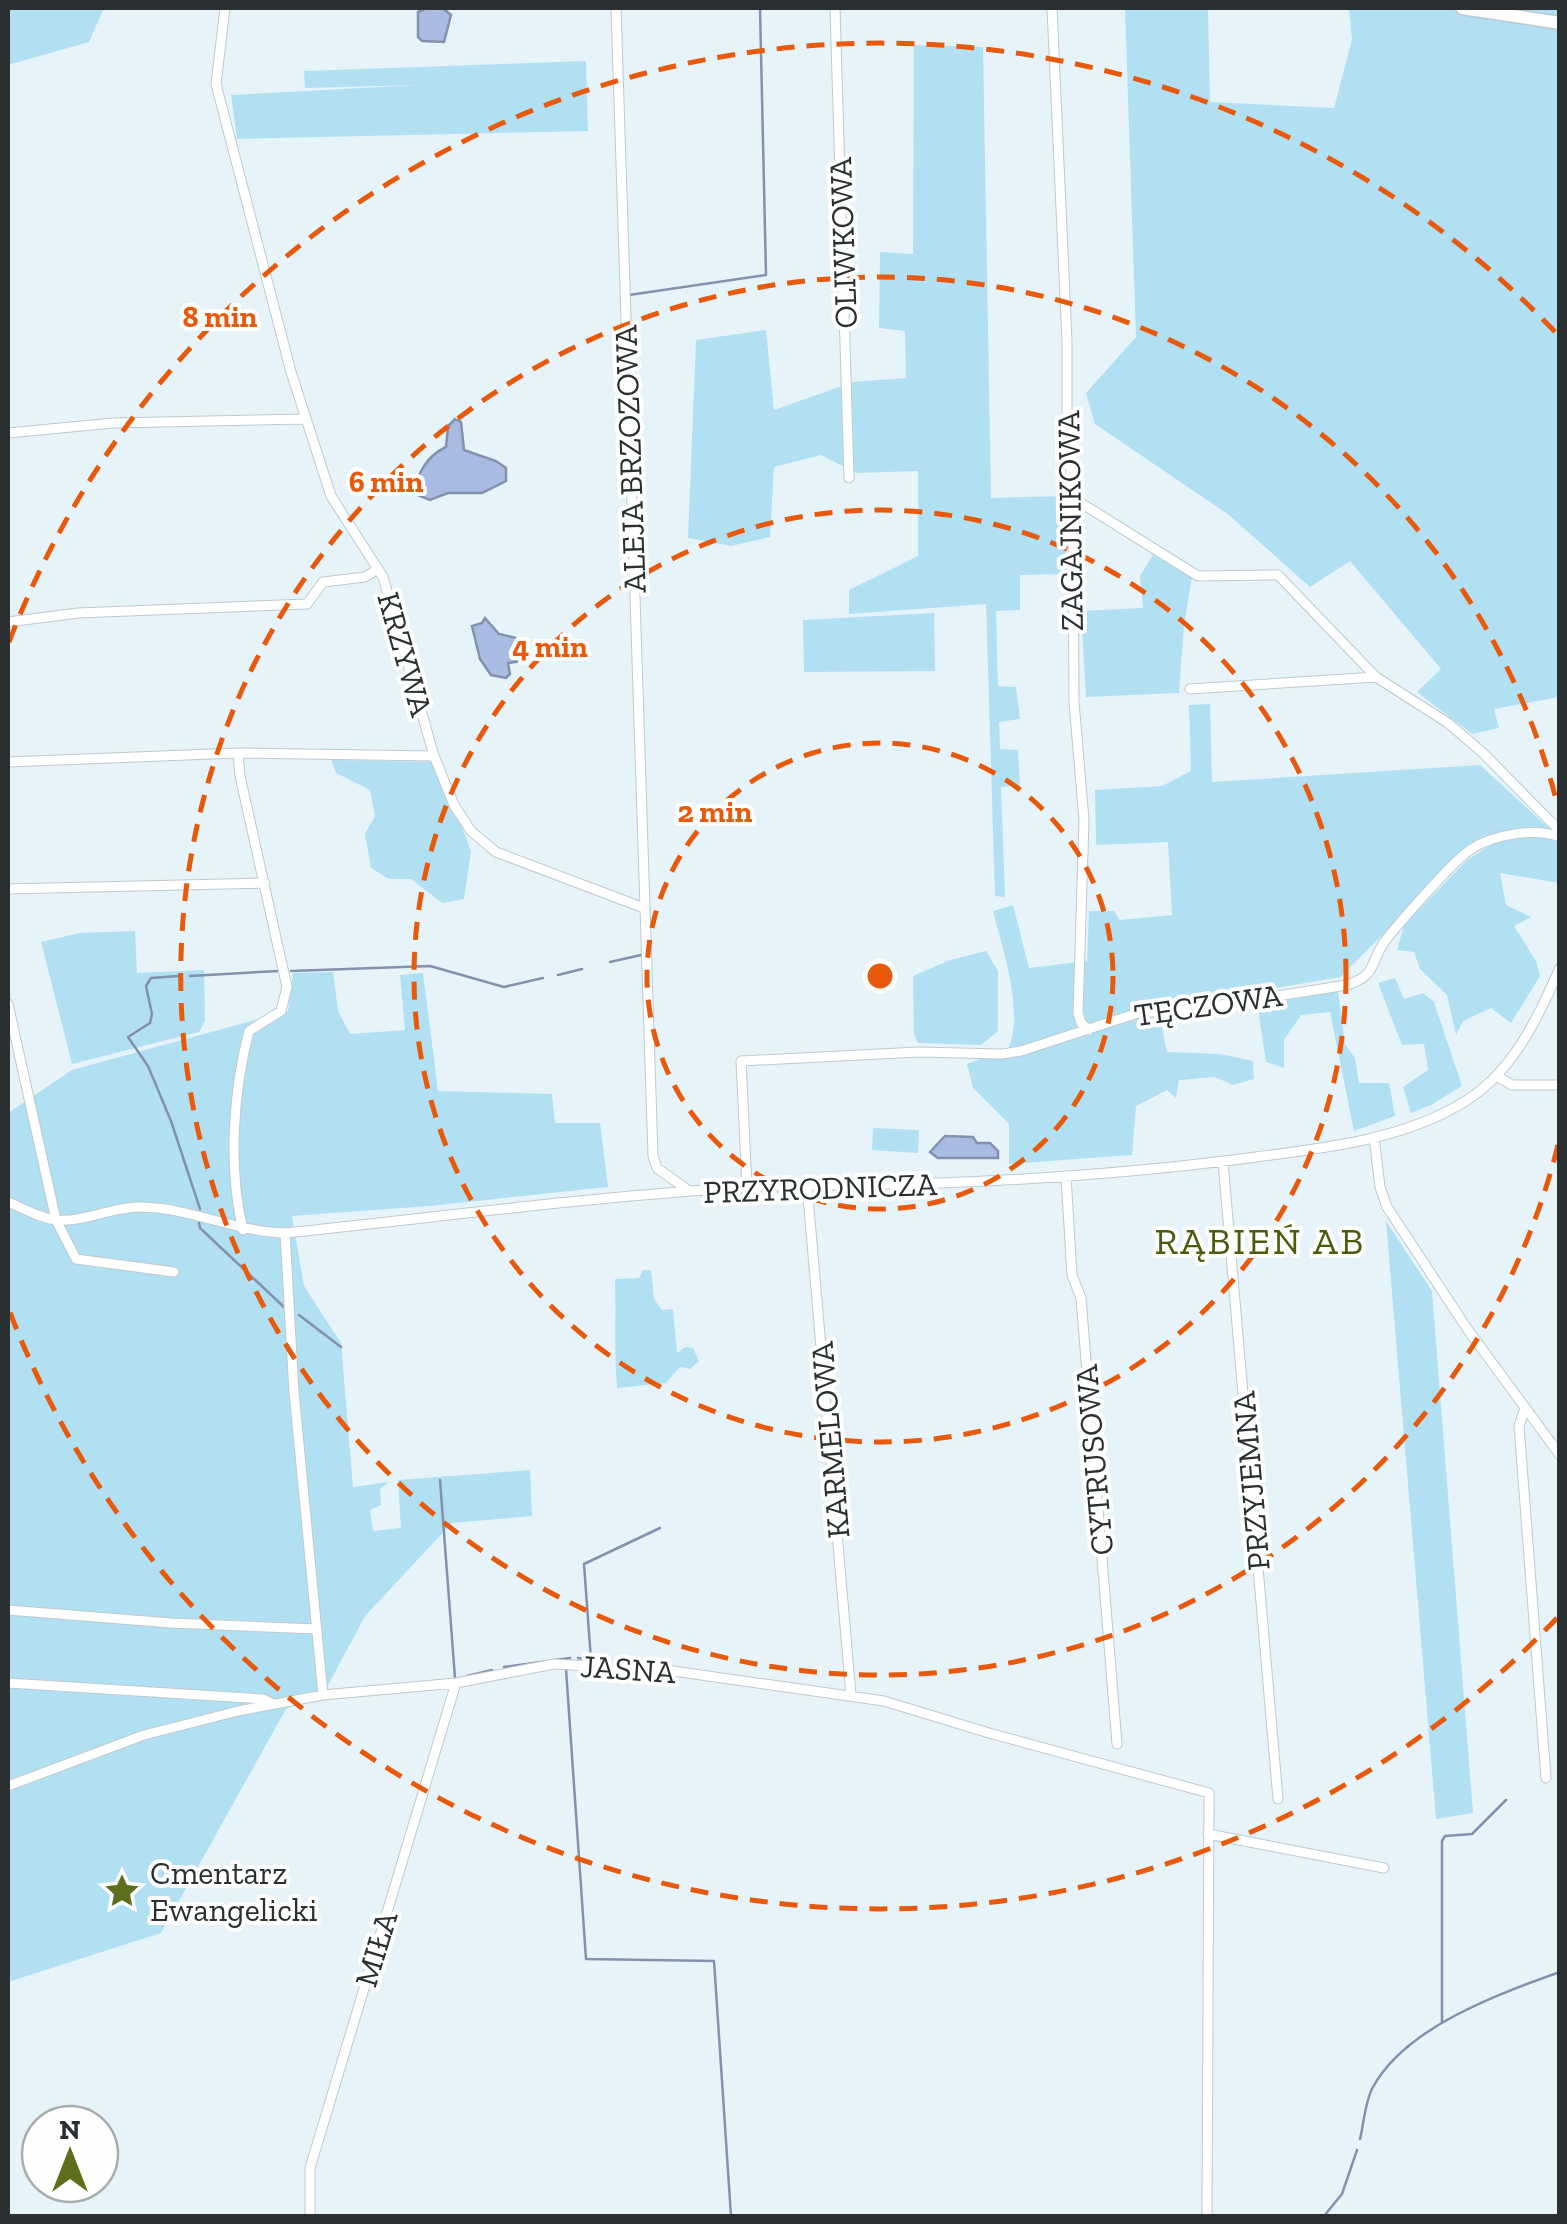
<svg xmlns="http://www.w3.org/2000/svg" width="1567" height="2224" font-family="'Zilla Slab',serif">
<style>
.green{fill:#b1e0f3}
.water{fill:#aabbe3;stroke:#8491ae;stroke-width:2.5}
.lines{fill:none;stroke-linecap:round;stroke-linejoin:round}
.stream{stroke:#8491ae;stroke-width:2.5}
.street-casing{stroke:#bccad0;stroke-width:11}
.secondary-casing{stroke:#bccad0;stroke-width:15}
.street{stroke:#fff;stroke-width:9}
.secondary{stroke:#fff;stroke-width:12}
.ring{fill:none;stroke:#e8590c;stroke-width:5;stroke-dasharray:18 12}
.labels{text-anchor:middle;stroke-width:8;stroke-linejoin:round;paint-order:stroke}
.street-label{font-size:32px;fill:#2a3032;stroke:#fefefe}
.poi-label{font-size:32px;fill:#2a3032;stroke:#fefefe;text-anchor:start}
.quarter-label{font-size:38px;letter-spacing:2.5px;fill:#4b5c0e;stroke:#fefefe}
.centre{fill:#e8590c;stroke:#fefefe;stroke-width:5}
.ring-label{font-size:30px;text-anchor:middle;font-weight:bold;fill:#e8590c;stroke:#fefefe;stroke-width:8;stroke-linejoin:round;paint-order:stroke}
</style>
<rect width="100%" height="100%" fill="#e6f4fa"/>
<path class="green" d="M8 8H104L89 42 8 65Z
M1125 8H1208L1210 102 1334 108 1352 39 1349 8H1559V697L1494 709 1499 728 1472 734 1417 692 1441 669 1350 561 1310 587 1229 515 1095 424 1086 393 1136 337Z
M914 45 983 47 991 498 1065 496 1067 574 1020 575V610L996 611 998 686 1016 687 1020 719 999 722 1000 749 1018 750 1020 786 1001 787 1005 897 995 896 986 604 849 614V590L918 556V471L856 473 821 455 774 467 770 537 731 546 688 538 696 340 766 330 774 410 853 382 906 378 905 331 879 328 880 252 913 254Z
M586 61 588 131 237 139 231 95 417 85 305 88 304 71Z
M1153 555 1192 577 1184 625 1179 693 1086 697 1081 611 1143 608 1140 576Z
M934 613 935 671 804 672 803 620Z
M1210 704 1212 782 1480 765 1550 829 1487 836 1469 846 1341 977 1216 998 1160 1019 1167 1052 1220 1054 1253 1061 1254 1079 1233 1085 1215 1077 1179 1080 1176 1098 1167 1090 1136 1106 1132 1155 1009 1164V1124L973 1088 967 1064 1008 1049C1025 1014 1002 947 993 911L1013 905 1029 968 1087 961 1089 911H1114L1120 920 1172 915 1168 842 1096 845 1095 790 1162 786 1191 771 1189 705Z
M331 760 437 762 471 851 464 899 442 903 411 879H389L371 868 365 834 375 816 370 790 336 773Z
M1551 835 1559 840V883L1500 873 1506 905 1531 917 1514 926 1536 961 1540 976 1511 1023 1491 1008 1463 1021 1456 1035 1447 995 1420 969 1414 952 1397 950 1404 925 1467 860 1504 837Z
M135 931 137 973 204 970 205 1021 199 1032 72 1064 41 942 80 933Z
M986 951 998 971V1031L981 1045 918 1043 914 1034 913 976 950 960Z
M333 972 338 1011 350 1034 405 1030 400 975 423 973 438 1091 552 1094 555 1123H600L608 1187 429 1206 292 1216 304 1286 341 1343 353 1487 389 1482 380 1489 381 1505 370 1510 373 1531 401 1528 398 1480 530 1470 532 1516 452 1523 365 1616 327 1687 286 1709 161 1933 8 1982V1113L72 1070 288 1011 293 973Z
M1395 978 1404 999 1423 993 1434 1002 1462 1086 1431 1105 1411 1113 1403 1087 1428 1070 1424 1044 1402 1045 1378 983Z
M1338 990 1345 1044 1355 1058 1359 1083H1389L1395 1116 1354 1131 1330 1012 1301 1015 1284 1040V1068L1266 1062 1257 1003Z
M873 1128 919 1130 918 1153 872 1150Z
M1386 1221 1432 1291 1433 1304 1473 1813 1436 1819Z
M643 1270H651L654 1299 662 1310 673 1309 677 1353 685 1347 693 1348 699 1361 690 1369 680 1367 666 1383 617 1388C614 1351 616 1316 615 1279L639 1278Z"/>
<path class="water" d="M427 8 444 9 451 15 444 42 422 41 418 37V12Z
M455 419 461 422 464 450 496 461 506 468V481L482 493H448L430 500 415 494C416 474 427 456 446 447L448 426Z
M485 618 499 634 516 638 519 656 523 661 508 663 510 674 506 678 491 675 480 659 472 626 482 623Z
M945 1136 973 1137 977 1143H990L998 1151V1158H938L930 1152Z"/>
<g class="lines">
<path class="stream" d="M629 295 766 275 760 8
M610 962 641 955
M291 971 430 966 504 987 543 978
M558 975 582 969
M178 976 151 978 146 986 152 1014 150 1023 128 1037 148 1066 171 1121 200 1209
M190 976 278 971
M199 1223 200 1228 285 1308
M299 1315 341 1347
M440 1480 455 1678
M578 1658 591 1660 584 1564 660 1528
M504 1667 570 1658
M566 1669 586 1959 714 1961 731 2216
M467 1676 492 1670
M1442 2023V1841L1445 1836 1472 1834 1506 1800
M1360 2139C1364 2123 1365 2101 1373 2087 1406 2027 1498 1994 1560 1972
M1324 2216 1342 2194 1357 2150"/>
<defs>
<path id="street" d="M225 8 216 84 291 372 331 496 383 577 434 756 454 805 471 831 496 852 644 908
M616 8 653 1156 657 1168 689 1191
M835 8 849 478
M1052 8 1067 341V425L1073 498 1074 702 1084 820 1078 1013 1081 1023 1089 1030
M8 433 113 423 305 419
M1073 498 1198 576 1278 575 1376 677 1448 723 1483 753 1560 831
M8 622 78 613 307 604 323 582 365 577 378 569
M1190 689 1376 677
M238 753 240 776 287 987 281 1011 249 1031C233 1092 228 1169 243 1230
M8 762 238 753 434 756
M8 889 265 883
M8 1004 56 1220 76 1259 174 1272
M1498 1077 1512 1085H1560
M1374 1137 1380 1187 1387 1207 1468 1330 1560 1455
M1223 1162 1278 1799
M1066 1176 1072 1275 1081 1298 1117 1744
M807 1185 851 1695
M747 1187 741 1061 918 1052 1003 1054 1021 1051 1138 1013 1195 1009 1347 985C1378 975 1369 963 1385 941 1399 923 1452 862 1470 850 1491 835 1535 827 1560 837
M8 1202C23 1208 41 1219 58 1220 86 1222 113 1206 142 1207 191 1208 236 1232 285 1233 440 1217 596 1196 751 1187 814 1184 877 1185 940 1183 1046 1179 1151 1171 1256 1157 1324 1148 1399 1140 1459 1105 1512 1075 1536 1021 1560 968
M285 1233 294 1392 323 1695
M1525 1408 1519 1426 1546 1778
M8 1610 171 1623 316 1629
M8 1683 263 1699 273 1704
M8 1786 144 1735 238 1711 323 1695 456 1683 554 1664 673 1671 884 1701 989 1733 1209 1793 1207 2216
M1208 1834 1384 1868
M310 2216V2168L456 1683"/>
<path id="secondary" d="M1462 8 1560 23"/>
</defs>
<use href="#street" class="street-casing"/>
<use href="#secondary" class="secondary-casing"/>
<use href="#street" class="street"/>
<use href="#secondary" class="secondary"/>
</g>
<g class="ring">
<circle cx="880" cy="976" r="233"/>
<circle cx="880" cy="976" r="466"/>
<path d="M1558 1145A699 699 0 1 1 1558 807"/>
<path d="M1557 1618A933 933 0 0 1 9 1310M9 642A933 933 0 0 1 1557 334"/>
</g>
<defs>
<symbol id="sight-bare" viewBox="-9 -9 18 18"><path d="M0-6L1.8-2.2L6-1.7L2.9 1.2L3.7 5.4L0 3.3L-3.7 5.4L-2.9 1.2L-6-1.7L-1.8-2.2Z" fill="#5d6f1d" stroke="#fefefe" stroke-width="2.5" paint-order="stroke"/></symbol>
</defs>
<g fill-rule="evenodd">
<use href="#sight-bare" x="97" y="1866" width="50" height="50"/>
</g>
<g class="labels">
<g class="street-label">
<text transform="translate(843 243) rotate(-92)" y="11">OLIWKOWA</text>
<text transform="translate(630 459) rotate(-92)" y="11">ALEJA BRZOZOWA</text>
<text transform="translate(1070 521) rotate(-91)" y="11">ZAGAJNIKOWA</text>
<text transform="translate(405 654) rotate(74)" y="11">KRZYWA</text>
<text transform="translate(1208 1005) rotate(-8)" y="11">TĘCZOWA</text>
<text transform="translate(820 1188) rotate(-2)" y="11">PRZYRODNICZA</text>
<text transform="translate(830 1440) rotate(-95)" y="11">KARMELOWA</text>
<text transform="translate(1094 1460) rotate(-95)" y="11">CYTRUSOWA</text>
<text transform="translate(1251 1481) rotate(-95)" y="11">PRZYJEMNA</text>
<text transform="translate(628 1669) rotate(4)" y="11">JASNA</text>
<text transform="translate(376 1949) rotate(-73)" y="11">MIŁA</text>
</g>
<g class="poi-label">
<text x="150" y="1884">Cmentarz<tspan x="150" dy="37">Ewangelicki</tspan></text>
</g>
<g class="quarter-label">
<text x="1260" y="1254">RĄBIEŃ AB</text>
</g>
</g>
<circle cx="880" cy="976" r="15" class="centre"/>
<g class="ring-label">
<text x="220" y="327">8 min</text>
<text x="386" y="492">6 min</text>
<text x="550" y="657">4 min</text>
<text x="715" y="822">2 min</text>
</g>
<rect width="1567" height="2224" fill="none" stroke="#2a3032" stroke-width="20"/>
<g transform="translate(70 2154)"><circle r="48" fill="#fefefe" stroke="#a9acac" stroke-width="2.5"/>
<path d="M0-8L18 38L0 25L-18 38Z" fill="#5d6f1d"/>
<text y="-15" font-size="28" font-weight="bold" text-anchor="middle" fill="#2a3032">N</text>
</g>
</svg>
